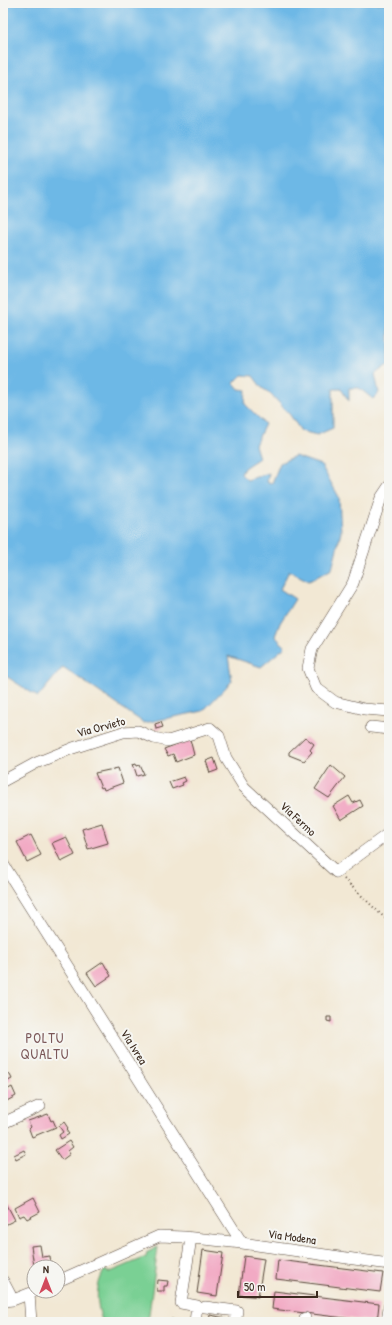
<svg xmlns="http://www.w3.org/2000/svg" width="392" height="1325" font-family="'Patrick Hand',sans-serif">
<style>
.green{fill:#7ad094;stroke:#5a7d59}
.water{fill:#6db8e6;stroke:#547182}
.building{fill:#f2aac4}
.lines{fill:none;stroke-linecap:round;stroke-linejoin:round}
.minor-casing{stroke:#564639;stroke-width:12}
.path{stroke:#564639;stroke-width:2;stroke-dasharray:1 3;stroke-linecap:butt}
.minor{stroke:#fff;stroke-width:11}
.labels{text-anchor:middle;stroke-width:4;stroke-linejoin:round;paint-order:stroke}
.street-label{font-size:12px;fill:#3b2a1e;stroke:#f6f6f2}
.quarter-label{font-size:14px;letter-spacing:1px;fill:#7b5758;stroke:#f6f6f2}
</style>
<rect width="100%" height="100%" fill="#f6f6f2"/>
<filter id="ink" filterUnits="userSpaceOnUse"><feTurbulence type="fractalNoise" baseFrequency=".025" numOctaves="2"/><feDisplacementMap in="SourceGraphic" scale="8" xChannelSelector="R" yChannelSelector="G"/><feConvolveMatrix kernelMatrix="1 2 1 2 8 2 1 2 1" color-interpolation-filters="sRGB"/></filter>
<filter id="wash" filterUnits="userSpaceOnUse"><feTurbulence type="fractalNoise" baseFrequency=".012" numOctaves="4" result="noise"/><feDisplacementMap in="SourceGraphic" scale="16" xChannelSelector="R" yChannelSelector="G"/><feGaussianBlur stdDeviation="0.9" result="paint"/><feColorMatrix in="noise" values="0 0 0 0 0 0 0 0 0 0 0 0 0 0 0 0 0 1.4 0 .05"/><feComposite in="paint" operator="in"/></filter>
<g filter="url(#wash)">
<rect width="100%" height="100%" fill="#f2e8d4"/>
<path class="green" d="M158 1247 148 1322H121L102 1320C96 1304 95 1286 104 1271L106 1270 108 1273 146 1257 147 1253H146Z"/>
<path class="water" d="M3 3H389V364L375 374 379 393 373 399 359 388H349V401L341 389H333V428L317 435 301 431 290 415 271 394 262 388 253 376 242 375 234 383 239 389 246 390 245 404 265 424 255 445 259 458 244 468 241 474 247 480 269 473 267 482 272 483 280 463 295 456 321 465 339 497 341 532 332 569 309 581 289 571 280 589 295 599 280 623 275 636 285 647 261 667 228 656 232 681 203 711 144 723 63 667 38 697 3 674Z"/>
<g id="blocks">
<path class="building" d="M161 722 163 727 156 729 155 724Z
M305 737 314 744 310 750 312 752 304 761 289 755V752Z
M190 739 194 755 176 762 173 754 168 756 164 749Z
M214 758 218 770 210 773 206 761Z
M136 763 137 766 140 765 144 774 137 776 133 764Z
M331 765 345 777 329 798 315 789Z
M118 768 123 783 104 790 103 787 101 788 95 773Z
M184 777 186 781 182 783 183 785 172 789 169 782Z
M349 796 353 803 360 800 363 806 341 820 333 806Z
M102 823 108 843 88 849 82 829Z
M31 835 41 855 27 862 17 842Z
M66 837 75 855 61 862 52 843Z
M103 962 111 976 96 986 87 973Z
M327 1017H331V1022L327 1021Z
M9 1073 12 1079 6 1082 7 1083 3 1085V1076Z
M12 1087 16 1096 3 1103V1092Z
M48 1114 51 1121 53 1120 56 1127 32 1137 29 1129 31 1127 28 1121Z
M64 1122 68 1128 66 1130 69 1134 61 1139 59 1135 63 1132 59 1126Z
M69 1141 73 1147 68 1151 70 1154 62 1160 55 1150Z
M24 1150 26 1154 16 1159 14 1155Z
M33 1198 40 1212 27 1219 24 1215 19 1217 15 1208Z
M6 1203 15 1220 3 1226V1205Z
M40 1245 42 1257 50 1256 51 1264 34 1266 31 1246Z
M203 1250 223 1253 217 1296 197 1293Z
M244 1256 264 1259 258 1297 239 1295Z
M278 1260 383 1273 380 1292 276 1279Z
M158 1280 168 1281 167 1286H164V1291H157Z
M274 1291 379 1304 377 1322 272 1309Z
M210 1315 225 1318 224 1322H209Z
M171 1319 184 1321V1322H170Z"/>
</g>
</g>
<g filter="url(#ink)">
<use href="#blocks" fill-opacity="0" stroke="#564639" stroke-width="1"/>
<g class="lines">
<defs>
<path id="minor" d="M389 486 381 498 353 583 312 649 308 668 316 688 335 702 364 709 389 711
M371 727 389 729
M3 781 36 763 73 748 123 732 138 731 154 738 168 741 210 728 219 736 226 758 244 787 336 872 389 833
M3 864 242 1243
M3 1123 40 1106
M191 1238 181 1303 197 1306 195 1322
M3 1281 13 1300
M58 1281 159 1236 184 1237 242 1243 389 1264
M29 1294 31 1322
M3 1301 13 1300 36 1291
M205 1307 237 1311 235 1322
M305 1322V1318
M387 1322 389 1307"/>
</defs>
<use href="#minor" class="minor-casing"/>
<path class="path" d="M389 795 385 798V804L389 808
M344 879 389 922"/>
<use href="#minor" class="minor"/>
</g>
</g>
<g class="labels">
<g class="street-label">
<text transform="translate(101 727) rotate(-15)" y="4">Via Orvieto</text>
<text transform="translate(298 819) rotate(43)" y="4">Via Fermo</text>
<text transform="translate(134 1047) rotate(58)" y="4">Via Ivrea</text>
<text transform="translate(292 1237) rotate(8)" y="4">Via Modena</text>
</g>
<g class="quarter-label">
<text x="45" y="1043">POLTU<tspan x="45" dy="16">QUALTU</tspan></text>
</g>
</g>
<rect width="392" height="1325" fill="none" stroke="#f6f6f2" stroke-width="16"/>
<g transform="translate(46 1279)"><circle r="19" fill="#f6f6f2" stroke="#aba49d"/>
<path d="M0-3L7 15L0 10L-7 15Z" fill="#d1495b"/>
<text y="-6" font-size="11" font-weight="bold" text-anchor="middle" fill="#3b2a1e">N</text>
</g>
<path d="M238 1291v6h79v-6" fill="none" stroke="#3b2a1e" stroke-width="2"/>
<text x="244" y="1291" font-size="12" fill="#3b2a1e" stroke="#f6f6f2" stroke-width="3" paint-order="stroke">50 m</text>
</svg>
